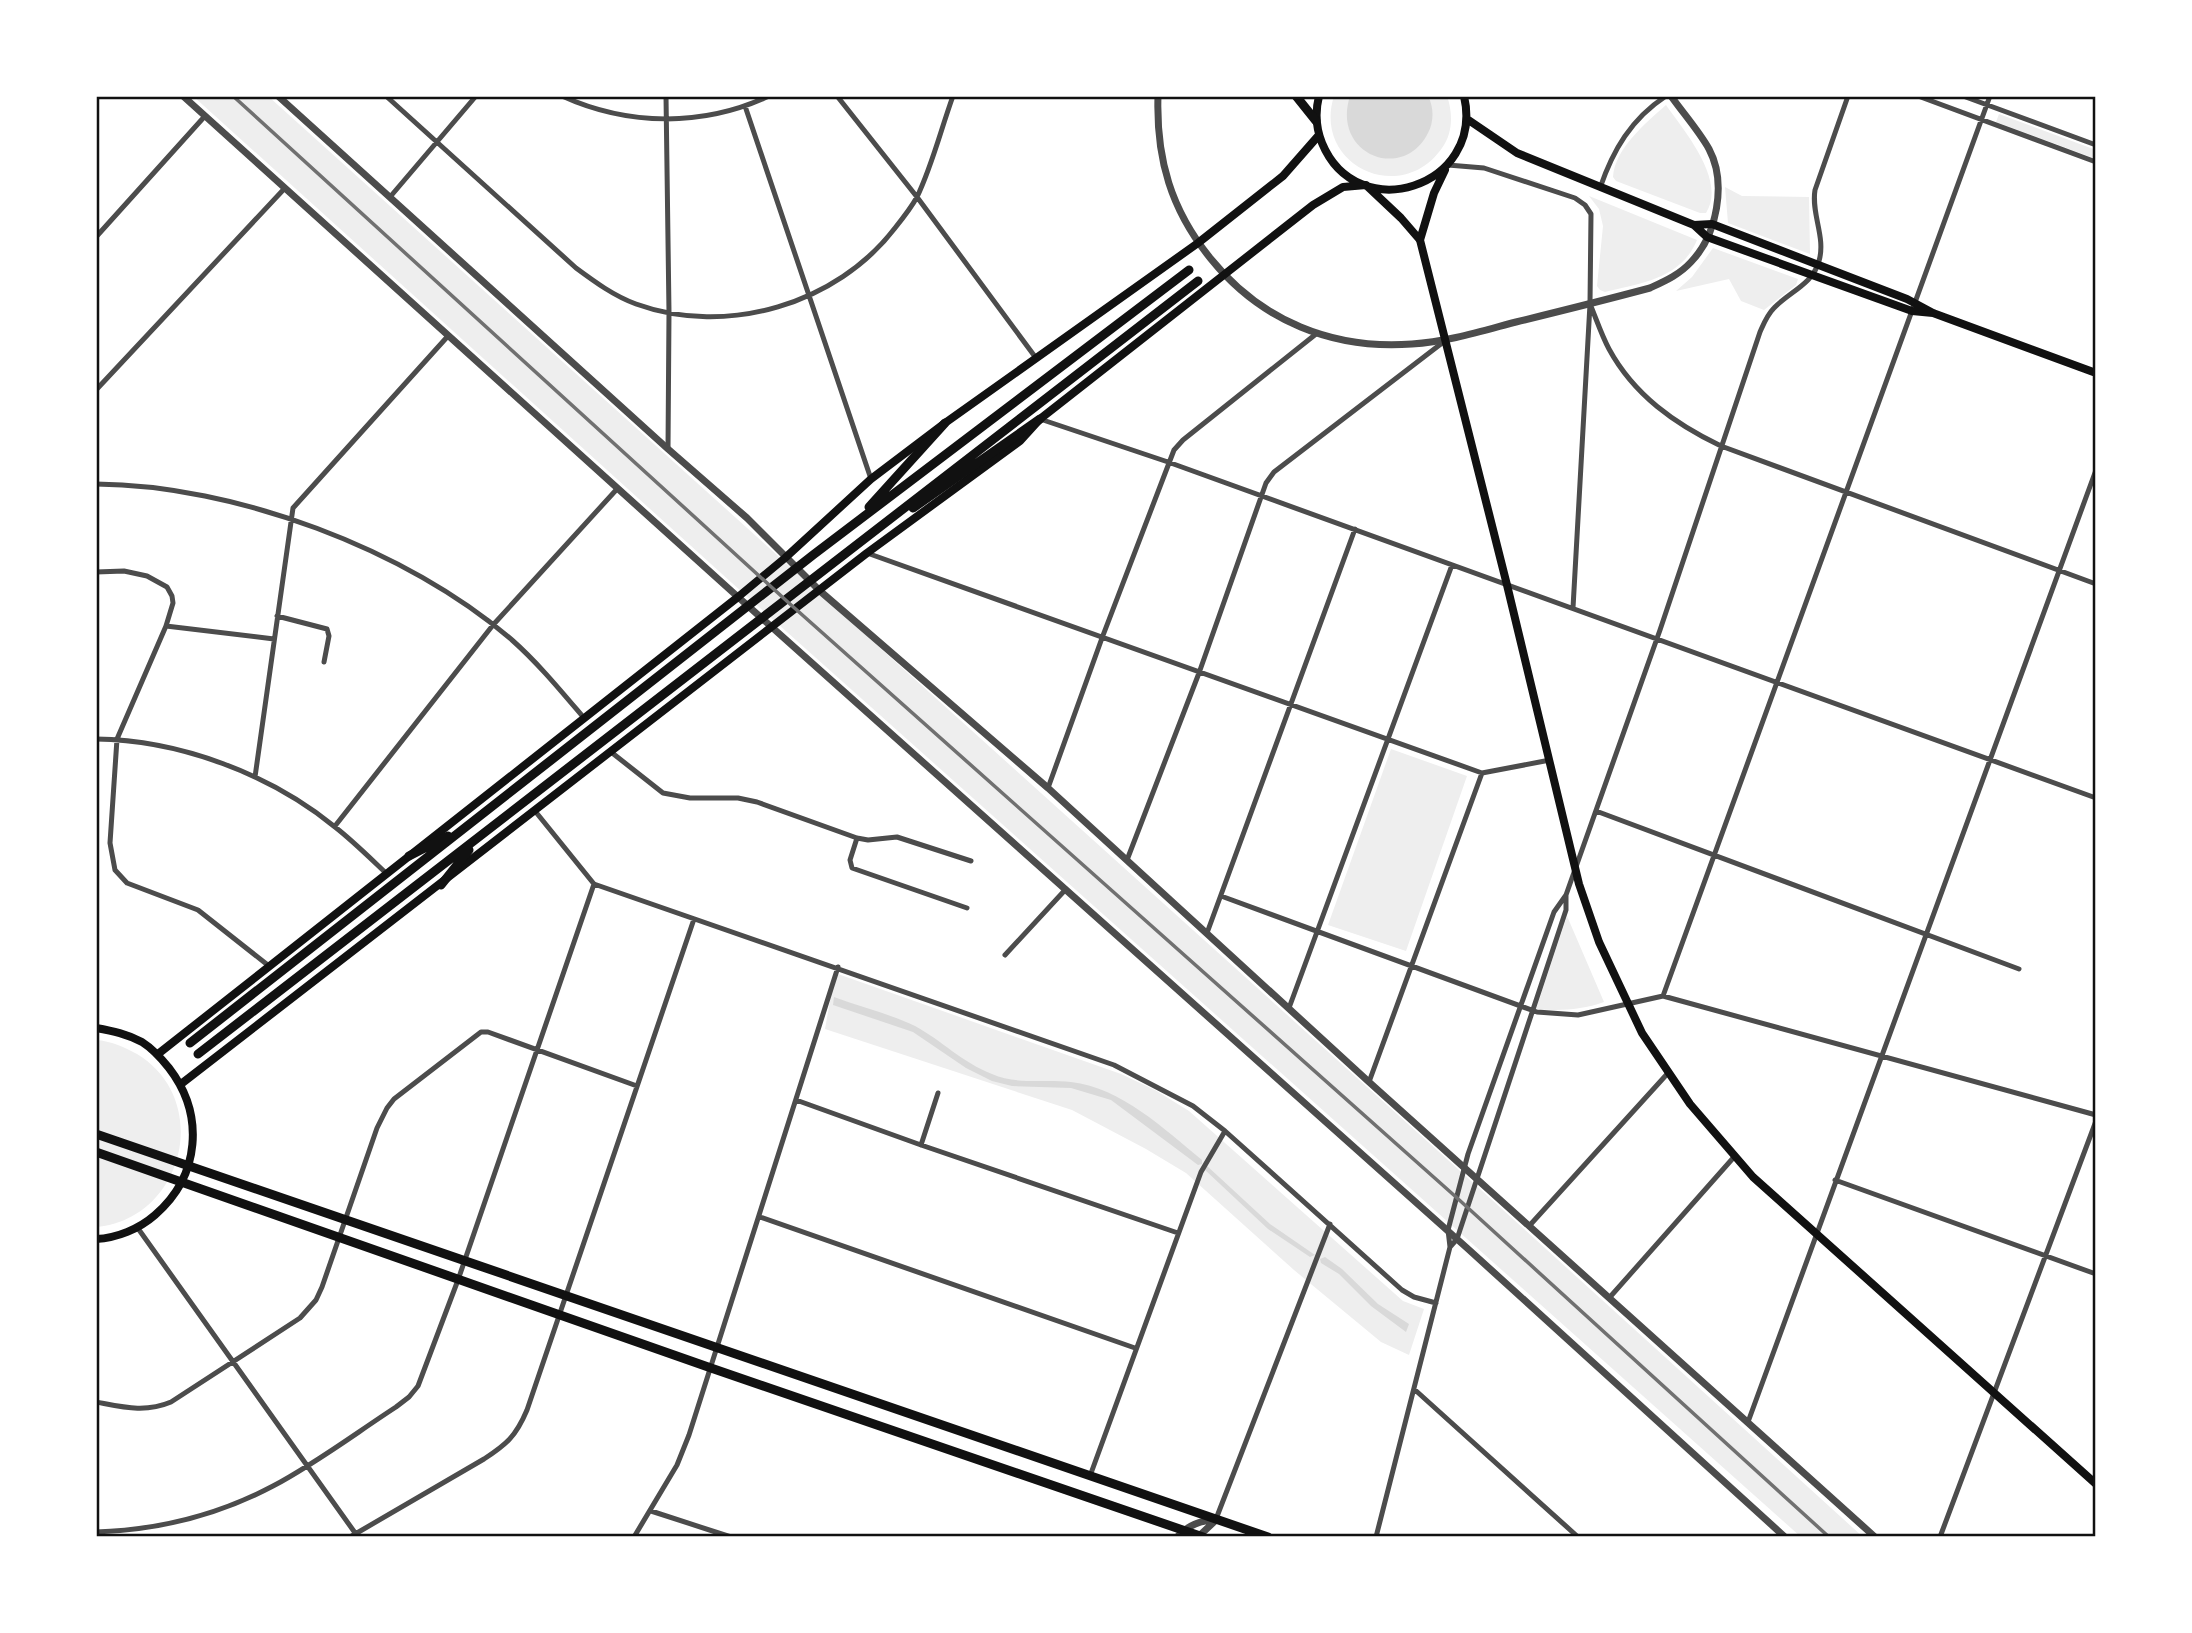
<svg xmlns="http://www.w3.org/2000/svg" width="2192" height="1633" font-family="'Public Sans',sans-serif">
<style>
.green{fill:#eee}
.water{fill:#d9d9d9}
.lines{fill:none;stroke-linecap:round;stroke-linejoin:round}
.minor{stroke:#4c4c4c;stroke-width:5}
.tertiary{stroke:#4c4c4c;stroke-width:7}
.secondary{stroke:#111;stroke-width:8}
.primary{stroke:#111;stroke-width:9}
.rail{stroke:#707070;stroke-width:3.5}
.neatline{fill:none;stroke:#111;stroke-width:2.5}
</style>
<rect width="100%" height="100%" fill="#fff"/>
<path class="green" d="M193 96H268L1448 1160 1863 1537H1801L732 583Z
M1334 96H1447C1453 113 1453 133 1442 148 1401 207 1312 165 1334 96Z
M1666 105C1684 131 1727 180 1706 213H1700L1616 181 1613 177C1615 148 1646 123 1666 105Z
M1999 114 2096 150V159L1996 122Z
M1725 187 1742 196 1809 197 1810 254 1728 223Z
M1589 196 1697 240C1681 279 1641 283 1605 292L1600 290 1597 286 1603 226 1599 209Z
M1713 248 1798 279 1796 285 1764 310 1741 301 1729 279 1676 291 1692 277Z
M1391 749 1467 776 1406 951 1328 925Z
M1567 916 1604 1002C1582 1010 1559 1011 1536 1009Z
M835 973 1121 1074 1155 1090 1189 1111 1403 1301 1424 1309 1409 1355 1381 1342 1294 1270 1186 1173 1146 1149 1072 1110 825 1029Z
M96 1040C111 1041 124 1047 137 1054 213 1100 184 1219 96 1227Z"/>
<path class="water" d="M1350 96H1428C1434 107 1434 122 1428 133 1403 183 1331 154 1350 96Z
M834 997C861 1007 890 1014 915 1026 941 1040 963 1063 992 1074 1016 1085 1045 1079 1071 1082 1122 1088 1164 1129 1202 1160V1164L1198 1165 1111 1100 1071 1088 1012 1086 992 1081 966 1068 913 1032 833 1005Z
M1206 1165 1270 1224 1315 1255 1310 1257 1268 1229 1204 1169Z
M1325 1257 1342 1269 1378 1304 1409 1324 1406 1332 1371 1306 1339 1274 1321 1263 1320 1259Z"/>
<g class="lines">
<path class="minor" d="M386 96 576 268C595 282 614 296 636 304 727 337 837 304 895 228 903 218 911 208 917 197 932 166 941 129 953 96
M562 96C628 126 703 127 769 96
M666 96 669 312 668 449
M837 96 917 197 1036 358
M1918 96 2096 162
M1963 96 2096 145
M745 106 871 479
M1448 165 1484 168 1575 198 1585 205 1591 214 1590 304 1573 608
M1600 188C1613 150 1631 119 1666 96
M390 197 476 96
M96 237 205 116
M1590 304C1596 318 1601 334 1609 349 1634 395 1675 424 1721 446L2096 584
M96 390 285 188
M1040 419 1168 462 2096 798
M96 484C235 485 407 549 512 640 538 663 561 691 584 718
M867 553 1482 773 1550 760
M96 572 124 571 147 576 167 587 172 596 173 603 166 626 117 739 110 843 115 870 127 883 198 910 269 966
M277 616 327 629 329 636 324 662
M166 626 274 639
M96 739C180 740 270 774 335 827 353 841 370 858 387 874
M611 752 663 793 690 798H738L757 802 857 838 868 840 897 837 971 861
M255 777 293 508 448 336
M1048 788 1102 638 1174 450 1183 440 1316 334
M535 811 594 884 1114 1065 1193 1106 1225 1131 1402 1290 1414 1297 1436 1303
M1596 811 2019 969
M335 826 493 625 617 489
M857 838 850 860 852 868 967 908
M1127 860 1199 673 1266 483 1274 472 1446 340
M1221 896 1537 1012 1578 1015 1663 996 2096 1115
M1207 933 1355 529
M1005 955 1066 889
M1663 996 1990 96
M1289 1008 1452 565
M1369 1082 1482 773
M796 1100 921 1145 1178 1233
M921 1145 938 1093
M1835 1180 2096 1274
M760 1217 1135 1348
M1530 1225 1668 1073
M137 1227 358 1537
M1450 1247 1457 1239 1566 910V895L1660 630 1760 332C1764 323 1767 315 1774 308 1789 292 1813 284 1819 261 1826 237 1811 214 1815 190L1848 96
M1610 1297 1734 1157
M1414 1389 1578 1537
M96 1402C123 1407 145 1413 171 1402L300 1318 316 1300 322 1287 377 1128 387 1108 394 1099 481 1032H488L637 1086
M1748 1422 2096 470
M1090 1476 1201 1172 1225 1131
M651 1511 731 1537
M1216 1519 1330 1224
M96 1532C158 1530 218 1515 273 1486 315 1464 356 1433 396 1407L409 1397 418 1386 458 1280 594 884
M350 1537 484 1459C507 1444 516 1436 527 1410L694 919
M634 1537 677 1465 689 1435 838 967
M1376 1537 1450 1247 1448 1230 1468 1154 1554 912 1566 895
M1940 1537 2096 1121"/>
<path class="tertiary" d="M183 96 738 597 1467 1248 1785 1537
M278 96 668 449 747 518 820 591 1048 788 1369 1082 1875 1537
M1158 96C1156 159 1171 210 1211 259 1261 321 1333 350 1412 344 1447 342 1482 331 1516 322 1561 311 1605 300 1650 288 1665 281 1679 275 1691 262 1717 235 1727 183 1709 149 1699 131 1683 113 1671 96
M1177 1537C1188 1525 1200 1521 1216 1519
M1198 1537 1216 1520"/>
<path class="secondary" d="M1319 96C1315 112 1316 128 1322 143 1357 228 1485 187 1464 96
M1467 119 1517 153 1694 225 1707 237 1912 311 1933 313
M1694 225 1712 224 1907 299 1933 313 2096 373
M1420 240 1434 193 1445 170
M96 1028C113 1031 127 1034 142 1042 153 1049 161 1058 169 1068 205 1115 200 1176 155 1215 139 1229 117 1238 96 1239
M158 1054 738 597 785 558 871 479 945 423 1198 243 1283 176 1319 135
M181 1084 867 553 1020 441 1040 419 1313 205 1343 187 1366 185 1401 218 1420 240 1507 585 1579 884 1599 942 1642 1033 1690 1104 1753 1177 2096 1484"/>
<path class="primary" d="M1296 96 1316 121
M869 507 945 423
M913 508 1040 419
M409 856 448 836
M441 885 469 850
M190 1043 813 555 1189 270
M198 1054 1198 281
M96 1134 1268 1537
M96 1152 711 1368 1203 1537"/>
<path class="rail" d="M233 96 790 604 1456 1197 1829 1537"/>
</g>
<rect width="2192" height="1633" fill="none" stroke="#ffffff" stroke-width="196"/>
<rect x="98" y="98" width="1996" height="1437" class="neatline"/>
</svg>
